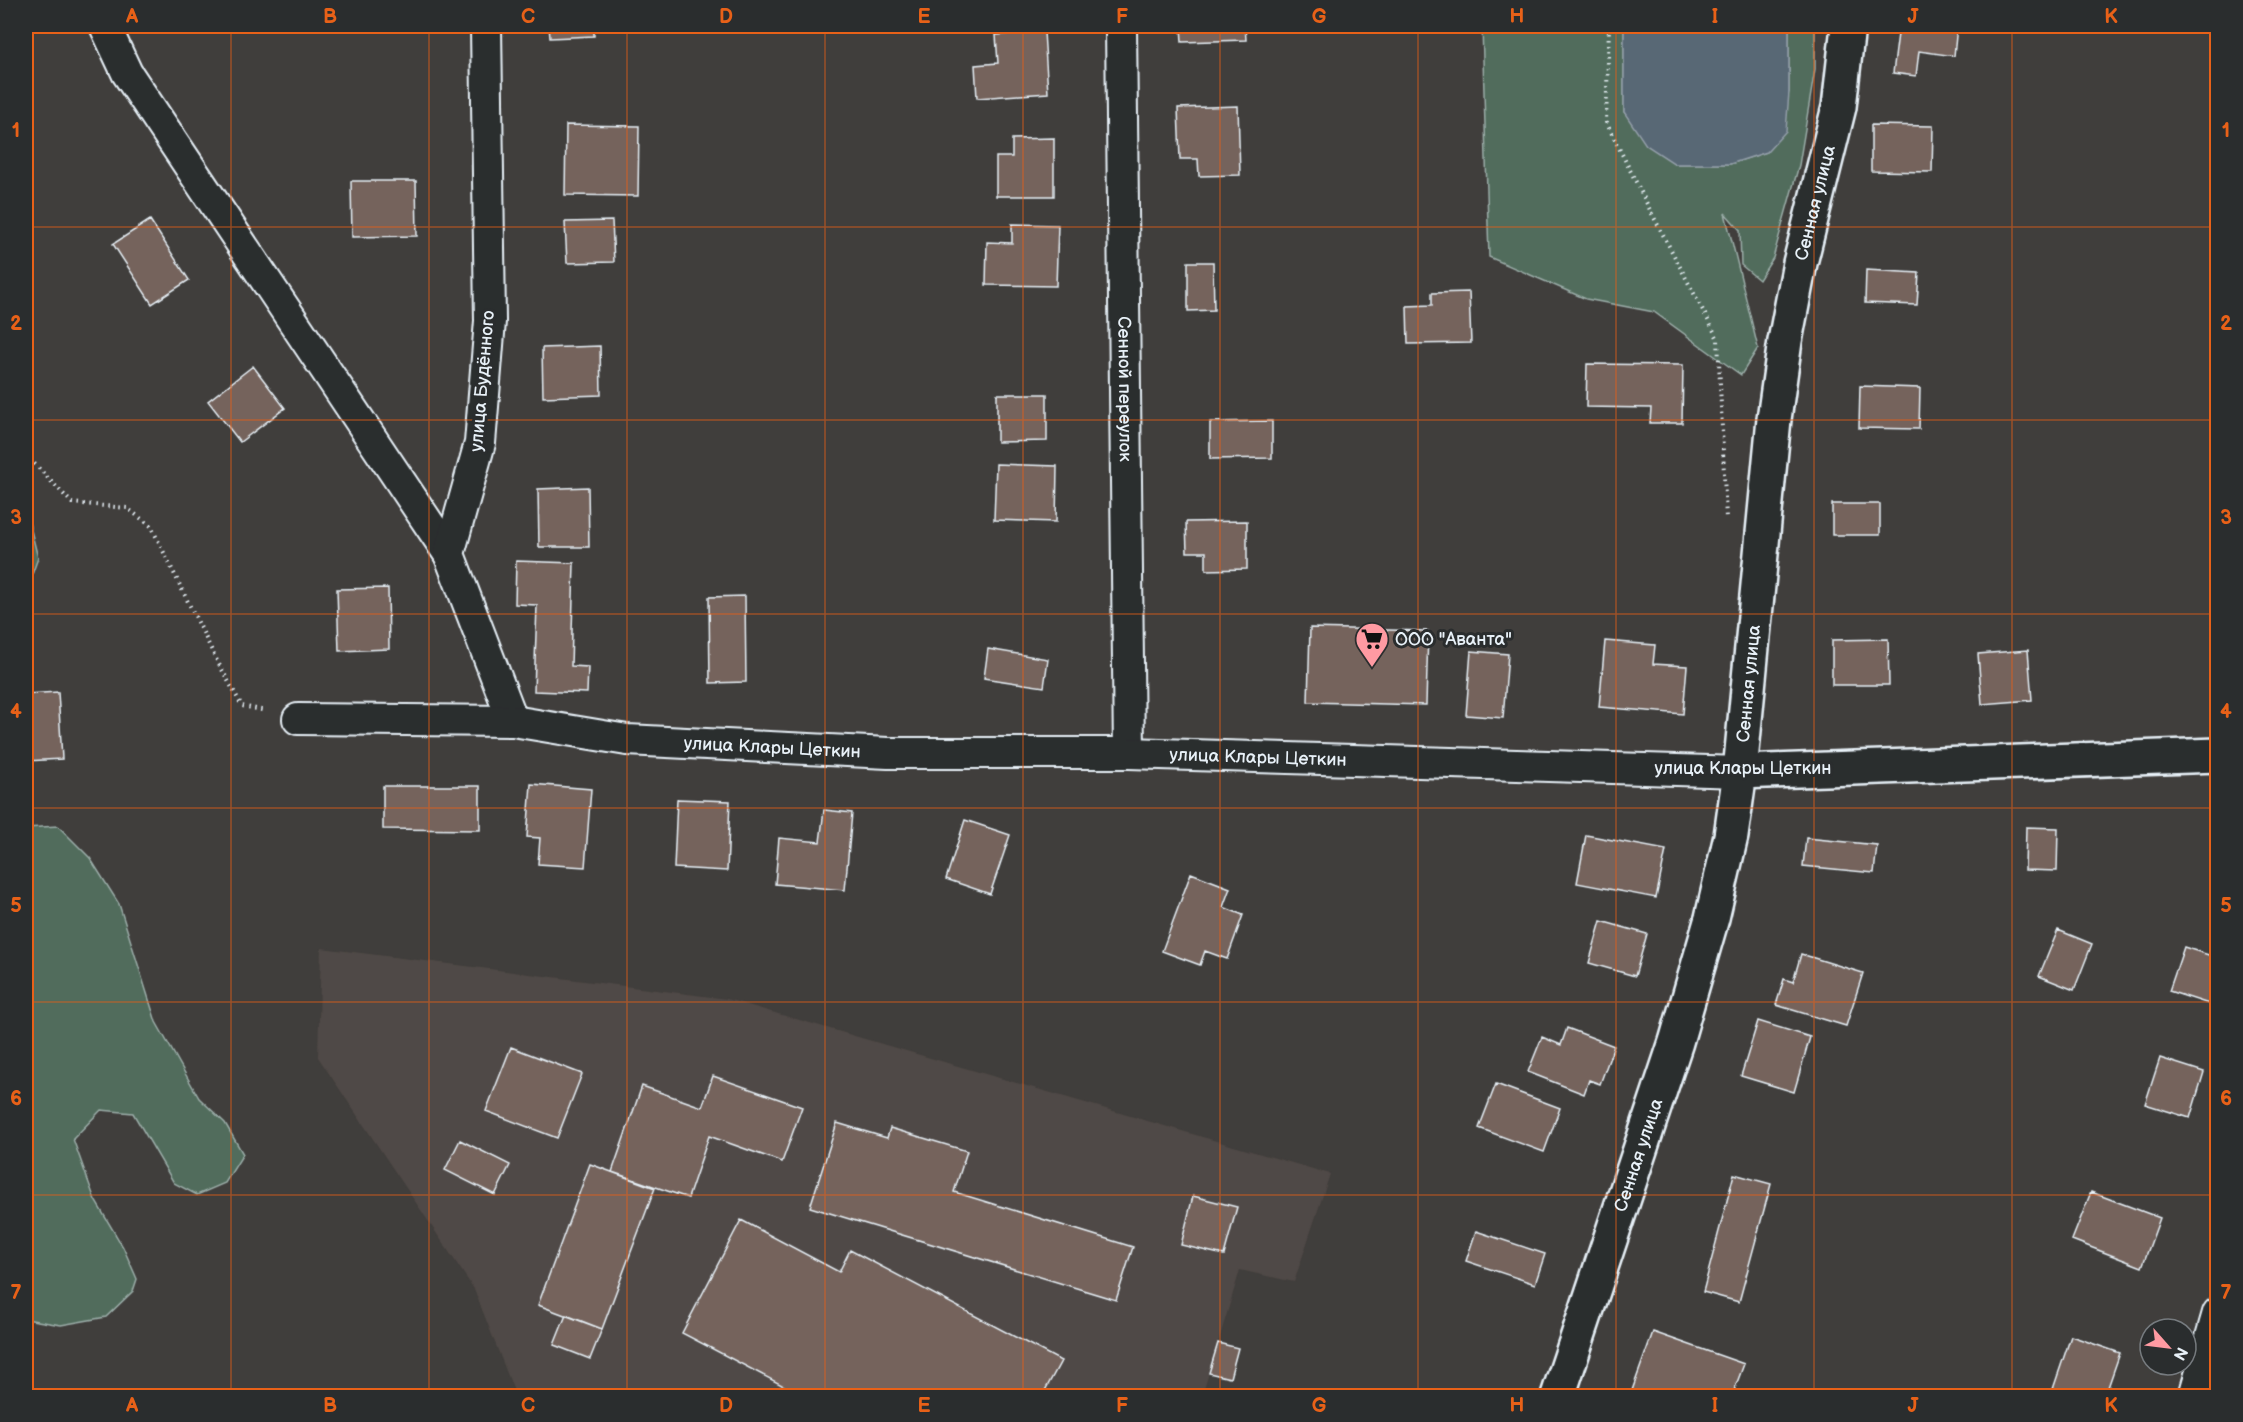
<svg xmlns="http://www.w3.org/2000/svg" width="2243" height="1422" font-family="'Balsamiq Sans',sans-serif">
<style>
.built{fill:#504946}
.green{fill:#516c5b;stroke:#9caeaa;stroke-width:1.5}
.water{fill:#596774;stroke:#929ea9;stroke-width:1.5}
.building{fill:#75645c;stroke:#e8f1f8;stroke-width:1.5}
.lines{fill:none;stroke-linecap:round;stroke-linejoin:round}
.street-casing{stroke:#e8f1f8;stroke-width:34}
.secondary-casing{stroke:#e8f1f8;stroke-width:38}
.path{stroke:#e8f1f8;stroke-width:4;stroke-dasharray:1.5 4.5;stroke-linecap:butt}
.street{stroke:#2a2d2e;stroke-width:30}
.secondary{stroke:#2a2d2e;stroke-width:33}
.grid{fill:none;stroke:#e86118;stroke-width:1.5;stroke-opacity:0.55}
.labels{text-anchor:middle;stroke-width:6;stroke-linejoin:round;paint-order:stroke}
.street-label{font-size:18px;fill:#e8f1f8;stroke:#2a2d2e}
.poi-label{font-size:18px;fill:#e8f1f8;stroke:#2a2d2e;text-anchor:start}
.neatline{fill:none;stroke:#e86118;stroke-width:2}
.grid-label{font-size:20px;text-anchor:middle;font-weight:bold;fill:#e86118}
</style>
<rect width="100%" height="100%" fill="#403e3c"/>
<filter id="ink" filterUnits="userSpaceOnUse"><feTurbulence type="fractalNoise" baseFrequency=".0167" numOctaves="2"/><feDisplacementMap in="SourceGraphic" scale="12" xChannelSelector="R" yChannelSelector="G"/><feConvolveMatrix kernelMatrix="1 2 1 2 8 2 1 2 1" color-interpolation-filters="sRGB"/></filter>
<g filter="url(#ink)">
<path class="built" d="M321 948 727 999 1330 1174 1294 1282 1240 1270 1202 1396H516L474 1289 318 1057Z"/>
<path class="green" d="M1482 26H1624V112L1675 164H1730L1767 152 1789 92V26H1815V69L1799 165 1773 258 1759 280 1741 265 1740 230 1725 213 1758 348 1741 375 1654 312 1586 299 1489 257Z
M26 510 38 558 26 591Z
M58 826 90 858 119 904 156 1022 199 1098 225 1123 243 1154 225 1183 197 1195 174 1183 133 1113 101 1110 73 1139 95 1200 123 1247 137 1279 133 1291 106 1317 61 1325 26 1319V1114L32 1078 26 1063V828Z"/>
<path class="water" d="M1624 26H1789V92L1786 131 1767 152 1730 164H1675L1646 145 1624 112Z"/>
<path class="building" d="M549 26H594V36L550 38Z
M1181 26H1245L1246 40 1182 42Z
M1899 26H1957L1954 56 1919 51 1916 76 1893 73Z
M1044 32 1048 93 977 98 975 65 998 63 996 35Z
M1238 106 1240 175 1199 176 1198 159H1180L1178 108Z
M566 125 639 126 638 196 565 195Z
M1871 125 1933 126 1932 172 1871 171Z
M1054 138V196H996V157H1012V139Z
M351 181H416L417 236 352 237Z
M150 220 189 280 152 304 113 244Z
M612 221 614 262 567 263 565 222Z
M1012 224 1058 225 1056 286 986 285 987 242 1012 243Z
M1188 262H1213L1214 310 1188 311Z
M1866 270 1919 273 1917 305 1865 303Z
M1469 292 1471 343 1408 344 1407 306 1432 305V293Z
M600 346 601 395 543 397 542 348Z
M1587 364 1683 365 1682 423H1650L1651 408 1586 407Z
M253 366 285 408 240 442 208 401Z
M1860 386 1920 388 1919 429 1859 428Z
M997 394H1047V441L997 442Z
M1272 421V458L1210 459V422Z
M996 464 1057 466 1056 522 994 520Z
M588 487 589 547H539L538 489Z
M1832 504H1880V535H1832Z
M1247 521V569L1206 570V552H1187L1186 522Z
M516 561 574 563 571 666 588 667 587 693 534 691 537 605 515 604Z
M388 588 389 649 339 651 337 589Z
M745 596 746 682 710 683 709 597Z
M1310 628 1428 631 1426 705 1308 702Z
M1888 639 1889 685H1832V640Z
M1605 641 1655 645 1653 664 1687 666 1683 714 1599 707Z
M988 649 1048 659 1044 687 984 678Z
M2028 650 2032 700 1982 704 1978 654Z
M1471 651 1508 654 1503 718 1466 715Z
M58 692 62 759 26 761V694Z
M531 784 591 789 585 867 538 864 540 838 527 837Z
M383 786H480V830L383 829Z
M677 799 730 801 727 871 674 868Z
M824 810 852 813 845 890 775 884 779 838 820 842Z
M965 820 1010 835 990 894 946 879Z
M2026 827 2058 828 2057 871 2025 870Z
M1586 835 1666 850 1656 898 1577 883Z
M1806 838 1877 845 1874 873 1803 866Z
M1191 873 1230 888 1223 907 1243 915 1227 959 1205 951 1200 965 1162 951Z
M1601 921 1647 934 1635 976 1589 963Z
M2058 930 2092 944 2074 990 2039 976Z
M2184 947 2218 958V1007L2169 991Z
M1801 954 1863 973 1846 1026 1776 1005 1784 979 1793 982Z
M1758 1021 1810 1037 1794 1092 1741 1076Z
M1567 1028 1614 1046 1600 1084 1589 1080 1584 1094 1528 1072 1542 1037 1561 1045Z
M511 1047 582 1074 557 1138 486 1111Z
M2160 1058 2204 1072 2190 1118 2145 1104Z
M713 1076 802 1107 782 1162 709 1136 688 1198 612 1172 642 1086 702 1107Z
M1496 1084 1560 1108 1544 1152 1479 1128Z
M837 1123 887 1138 890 1128 967 1151 954 1192 1133 1247 1116 1300 810 1207Z
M460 1140 510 1165 495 1195 445 1170Z
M590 1164 655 1188 602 1329 538 1305Z
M1734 1174 1771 1184 1739 1302 1703 1292Z
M2091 1192 2160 1218 2142 1267 2072 1240Z
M1193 1196 1237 1207 1224 1255 1181 1245Z
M741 1220 839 1272 850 1250 1061 1361 1042 1396H803L682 1333Z
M1476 1231 1545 1254 1535 1284 1466 1261Z
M566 1315 602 1329 590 1359 554 1345Z
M1653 1332 1744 1364 1732 1396H1630Z
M2071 1336 2120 1353 2105 1396 2051 1395Z
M1218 1343 1238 1348 1230 1378 1209 1373Z"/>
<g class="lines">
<defs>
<g id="street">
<path d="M105 26 127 73 449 554"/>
<path d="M486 26 490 321 480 443 449 554 513 721"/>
<path id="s1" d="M1121 26 1129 753"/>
<path id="s2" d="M298 719 513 721 627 740 888 753H1129L1740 772"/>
<path d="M2194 1396 2218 1313"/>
</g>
<g id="secondary">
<path d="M1740 772 2218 755"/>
<path id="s3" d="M1558 1396 1676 1042 1712 918 1731 836 1740 772 1774 419 1785 341 1800 263 1839 107 1848 26"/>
</g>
</defs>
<use href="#street" class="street-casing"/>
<use href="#secondary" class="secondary-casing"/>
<path class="path" d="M1609 26 1606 122 1649 208 1718 339 1726 519
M26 455 72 503 127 508 151 526 214 655 242 706 266 711"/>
<use href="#street" class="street"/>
<use href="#secondary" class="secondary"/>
</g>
</g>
<path class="grid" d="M231 26V1396M429 26V1396M627 26V1396M825 26V1396M1023 26V1396M1220 26V1396M1418 26V1396M1616 26V1396M1814 26V1396M2012 26V1396M26 227H2218M26 420H2218M26 614H2218M26 808H2218M26 1002H2218M26 1195H2218"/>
<defs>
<symbol id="supermarket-pin" viewBox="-11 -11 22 30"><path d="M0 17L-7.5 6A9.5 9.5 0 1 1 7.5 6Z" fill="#ff9aa2" stroke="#2a2d2e"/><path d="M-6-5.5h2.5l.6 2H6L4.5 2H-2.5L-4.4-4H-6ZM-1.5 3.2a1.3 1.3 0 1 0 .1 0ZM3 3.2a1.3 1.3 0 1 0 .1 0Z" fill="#111"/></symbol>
</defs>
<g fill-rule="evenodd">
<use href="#supermarket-pin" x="1353" y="620" width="38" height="52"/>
</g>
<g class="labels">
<g class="street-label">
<text dy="6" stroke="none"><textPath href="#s3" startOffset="1226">Сенная улица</textPath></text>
<text transform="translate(482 381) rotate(-85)" y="6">улица Будённого</text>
<text dy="6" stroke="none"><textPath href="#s1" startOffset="363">Сенной переулок</textPath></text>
<text dy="6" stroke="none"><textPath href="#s3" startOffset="740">Сенная улица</textPath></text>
<text dy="6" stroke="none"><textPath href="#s2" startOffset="476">улица Клары Цеткин</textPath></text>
<text dy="6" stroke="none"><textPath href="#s2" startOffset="962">улица Клары Цеткин</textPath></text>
<text x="1743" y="774">улица Клары Цеткин</text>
<text dy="6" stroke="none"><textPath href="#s3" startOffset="254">Сенная улица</textPath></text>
</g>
<g class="poi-label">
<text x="1395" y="645">ООО "Аванта"</text>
</g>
</g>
<rect width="2243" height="1422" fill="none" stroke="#2a2d2e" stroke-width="66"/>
<g transform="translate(2168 1347) rotate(118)"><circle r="28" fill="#2a2d2e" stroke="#767b7f" stroke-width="1.5"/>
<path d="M0-4.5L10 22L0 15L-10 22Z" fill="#ff9aa2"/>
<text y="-9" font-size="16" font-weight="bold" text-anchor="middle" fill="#e8f1f8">N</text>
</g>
<rect x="33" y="33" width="2177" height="1356" class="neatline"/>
<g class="grid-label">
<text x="132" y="23">A</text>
<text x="330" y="23">B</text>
<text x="528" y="23">C</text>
<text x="726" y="23">D</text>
<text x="924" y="23">E</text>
<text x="1122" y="23">F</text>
<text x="1319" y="23">G</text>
<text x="1517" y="23">H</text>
<text x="1715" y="23">I</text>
<text x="1913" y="23">J</text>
<text x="2111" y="23">K</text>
<text x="16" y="137">1</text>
<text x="2226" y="137">1</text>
<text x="16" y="330">2</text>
<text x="2226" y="330">2</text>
<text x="16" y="524">3</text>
<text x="2226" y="524">3</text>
<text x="16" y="718">4</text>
<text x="2226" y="718">4</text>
<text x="16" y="912">5</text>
<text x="2226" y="912">5</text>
<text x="16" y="1105">6</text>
<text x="2226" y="1105">6</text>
<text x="16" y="1299">7</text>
<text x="2226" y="1299">7</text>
<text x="132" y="1412">A</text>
<text x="330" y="1412">B</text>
<text x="528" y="1412">C</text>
<text x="726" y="1412">D</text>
<text x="924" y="1412">E</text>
<text x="1122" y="1412">F</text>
<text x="1319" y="1412">G</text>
<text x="1517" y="1412">H</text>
<text x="1715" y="1412">I</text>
<text x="1913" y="1412">J</text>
<text x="2111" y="1412">K</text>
</g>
</svg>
